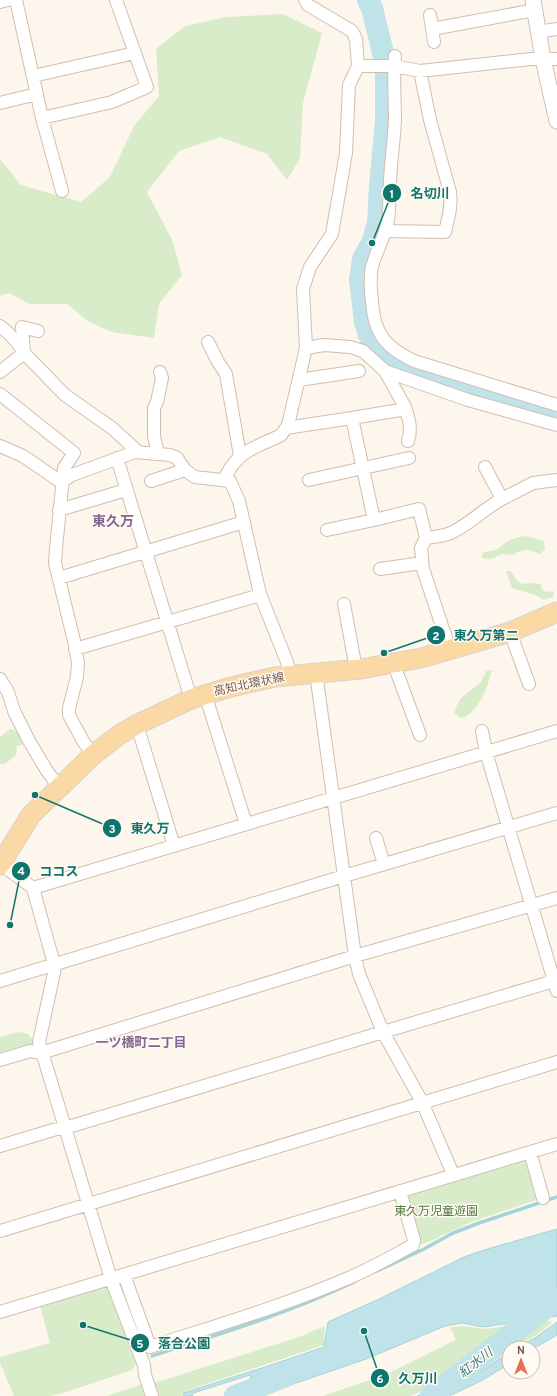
<svg xmlns="http://www.w3.org/2000/svg" width="557" height="1396" font-family="Overpass,'Noto Sans JP',sans-serif">
<style>
.green{fill:#d8ecc9}
.water{fill:#bfe3e8;stroke:#a5d3da}
.lines{fill:none;stroke-linecap:round;stroke-linejoin:round}
.stream{stroke:#a5d3da;stroke-width:3.5}
.river{stroke:#bfe3e8;stroke-width:22}
.minor-casing{stroke:#d1beb0;stroke-width:14}
.tertiary-casing{stroke:#d1beb0;stroke-width:17}
.primary-casing{stroke:#dad1cd;stroke-width:21}
.minor{stroke:#fff;stroke-width:12}
.tertiary{stroke:#fff;stroke-width:15}
.primary{stroke:#fbd9a5;stroke-width:19}
.labels{text-anchor:middle;stroke-width:3;stroke-linejoin:round;paint-order:stroke}
.street-label{font-size:12px;fill:#7a5c4d;stroke:#fffaf3}
.park-label{font-size:12px;fill:#537a41;stroke:#fffaf3}
.neighbourhood-label{font-size:13px;font-weight:bold;fill:#846695;stroke:#fffaf3}
.water-label{font-size:13px;font-style:italic;fill:#437c86;stroke:#fffaf3}
.quarter-label{font-size:14px;font-weight:bold;fill:#846695;stroke:#fffaf3}
.leader{fill:none;stroke:#0f766e;stroke-width:1.5}
.callout-dot{fill:#0f766e;stroke:#fffaf3;stroke-width:1.5}
.mark-label{font-size:12px;text-anchor:middle;font-weight:bold;fill:#fff}
.callout-label{font-size:13px;text-anchor:middle;font-weight:bold;fill:#0f766e;stroke:#fffaf3;stroke-width:3;stroke-linejoin:round;paint-order:stroke}
</style>
<rect width="100%" height="100%" fill="#fdf6ec"/>
<path class="green" d="M283 14 322 33 303 103 300 158 287 180 267 154 220 137 179 151 147 192 173 242 182 275 159 304 154 338 112 332 89 322 67 304H29L9 293 0 296V159L21 185 81 202 110 177 134 126 159 96 156 49 185 26 227 17Z
M522 536 530 537 544 541 545 549 540 554C529 549 523 548 513 555 510 555 506 554 503 554 495 556 492 562 481 557L484 552 496 550 508 541Z
M506 571H511L516 579 521 584 532 583 541 584 542 589 545 592 554 591 553 597 544 600 535 595 512 588Z
M492 670C488 685 478 715 461 718L454 713 460 699 481 682 486 671Z
M10 729C18 729 21 737 24 744L17 746 16 755 5 764H0V737Z
M19 1032 28 1034 33 1040 32 1046 0 1056V1037Z
M523 1160 529 1163 539 1199 471 1222 428 1242 420 1245 407 1198 409 1194Z
M102 1287 108 1289 136 1364 132 1370 60 1394 50 1396H14L0 1363V1357L50 1343 40 1306Z
M540 1321H551L552 1323 535 1336 512 1348H509V1349L480 1367 410 1396H323L387 1374 456 1340 450 1327 463 1326 486 1329Z
M325 1326 324 1345 182 1392 183 1396H107L140 1385 164 1380 299 1337Z"/>
<path class="water" d="M557 1229V1316L483 1327 462 1323 445 1326 366 1359 273 1391 278 1384 263 1387 252 1384 250 1375 193 1393 192 1396H184L183 1393 268 1366 324 1347 328 1322 377 1300 464 1257 484 1250Z
M557 1322V1335L533 1349V1348H515L535 1338Z
M509 1352V1364L481 1381 449 1396H417L482 1371Z"/>
<g class="lines">
<path class="stream" d="M377 1271 424 1249 453 1233 479 1223 557 1197
M152 1356C220 1334 289 1313 354 1282"/>
<path class="river" d="M368 0 372 8 384 57 386 71V121L380 186 378 223 372 243 363 259 360 280 365 322 369 335 375 346 383 356 408 369 557 416
M235 1396 286 1376
M431 1396 557 1299"/>
<defs>
<path id="minor" d="M16 0 42 118 62 191
M0 2 8 0
M430 15 434 42
M432 29 535 10
M538 32 557 29
M395 56C393 77 395 99 395 120 394 140 391 161 390 181 389 194 390 208 388 220 385 237 376 251 372 267 369 280 372 308 375 321 381 343 396 352 414 361L557 405
M358 66H394L420 71 531 59H557
M33 76 135 53
M0 103 37 94
M42 118 112 102 147 87 116 0
M386 231 445 232C448 219 452 206 450 192L430 120 420 71
M0 326C10 334 18 342 24 353
M208 342 218 362 226 374 240 456
M306 348 324 345 350 347 363 351 385 371 468 400 557 425
M24 353 22 327 38 331
M0 372 24 353 65 395 112 428 135 449V452
M299 380 359 371
M0 394 74 453 64 468 56 548 55 563 75 645 78 663 77 677 69 708V715L83 741 93 755
M405 407C409 419 412 429 408 441
M352 418 400 410 405 407 385 371
M286 428 352 418 374 520 419 509 426 538 421 548 423 569 450 650
M0 446 23 456 61 482
M158 454 154 436V408L157 402 162 378 160 372
M117 458 191 699
M224 480C227 473 231 466 236 461 247 448 266 443 281 435L284 431 288 425 306 348 303 289 310 267 332 234 346 153 349 85 358 66 356 39 352 31 308 5 305 0
M309 480 409 458
M151 481 185 470
M61 482 72 475 135 452 170 455 177 458 185 470 195 477 230 481 239 501 260 594 287 662 290 675
M502 499 533 483 557 480
M59 510 126 490
M327 530 374 520
M426 538C434 537 441 536 448 534 464 529 486 507 502 499L485 467
M380 569 422 563
M59 578 244 522
M344 604 356 669
M510 632 529 684
M75 649 260 595
M393 662 420 735
M316 673 355 956 359 974 383 1032 422 1102 453 1174
M0 679 8 692 14 711 28 739 47 771 59 787
M205 694 246 824
M136 725 141 738 174 846
M482 731 486 752 557 991
M376 838 384 864
M1 864 33 888 54 964V973L39 1042 111 1279 144 1365 145 1375 152 1396
M33 888 557 731
M0 981 344 876 557 813
M0 1060 30 1051 41 1053 355 956 557 898
M0 1146 53 1130 75 1125 383 1032 557 980
M530 1152 543 1198
M0 1231 557 1062
M124 1275 150 1347C218 1325 286 1305 351 1277 372 1268 393 1256 413 1245L414 1240 400 1191
M0 1312 557 1144"/>
<path id="tertiary" d="M533 0 543 59 557 121"/>
<path id="primary" d="M0 865 31 815 93 755 119 735 136 725 191 699 231 687 275 677 361 669 421 658 510 632 557 612"/>
</defs>
<use href="#minor" class="minor-casing"/>
<use href="#tertiary" class="tertiary-casing"/>
<use href="#primary" class="primary-casing"/>
<use href="#minor" class="minor"/>
<use href="#tertiary" class="tertiary"/>
<use href="#primary" class="primary"/>
</g>
<g class="labels">
<g class="street-label">
<text transform="translate(249 684) rotate(-12)" y="4">高知北環状線</text>
</g>
<g class="park-label">
<text x="436" y="1215">東久万児童遊園</text>
</g>
<g class="neighbourhood-label">
<text x="141" y="1047">一ツ橋町二丁目</text>
</g>
<g class="water-label">
<text transform="translate(475 1362) rotate(-38)" y="5">紅水川</text>
</g>
<g class="quarter-label">
<text x="113" y="526">東久万</text>
</g>
</g>
<path class="leader" d="M372 243L392 193M384 653L436 635M35 795L112 828M10 925L21 871M83 1325L140 1343M364 1331L380 1378"/>
<g class="callout-dot">
<circle cx="372" cy="243" r="4"/>
<circle cx="384" cy="653" r="4"/>
<circle cx="35" cy="795" r="4"/>
<circle cx="10" cy="925" r="4"/>
<circle cx="83" cy="1325" r="4"/>
<circle cx="364" cy="1331" r="4"/>
<circle cx="392" cy="193" r="10"/>
<circle cx="436" cy="635" r="10"/>
<circle cx="112" cy="828" r="10"/>
<circle cx="21" cy="871" r="10"/>
<circle cx="140" cy="1343" r="10"/>
<circle cx="380" cy="1378" r="10"/>
</g>
<g class="mark-label">
<text x="392" y="198">1</text>
<text x="436" y="640">2</text>
<text x="112" y="833">3</text>
<text x="21" y="875">4</text>
<text x="140" y="1348">5</text>
<text x="380" y="1383">6</text>
</g>
<g class="callout-label">
<text x="430" y="198">名切川</text>
<text x="486" y="640">東久万第二</text>
<text x="150" y="833">東久万</text>
<text x="59" y="876">ココス</text>
<text x="184" y="1348">落合公園</text>
<text x="418" y="1383">久万川</text>
</g>
<g transform="translate(521 1360)"><circle r="19" fill="#fffaf3" stroke="#cabbb1"/>
<path d="M0-3L7 15L0 10L-7 15Z" fill="#e76f51"/>
<text y="-6" font-size="11" font-weight="bold" text-anchor="middle" fill="#7a5c4d">N</text>
</g>
</svg>
